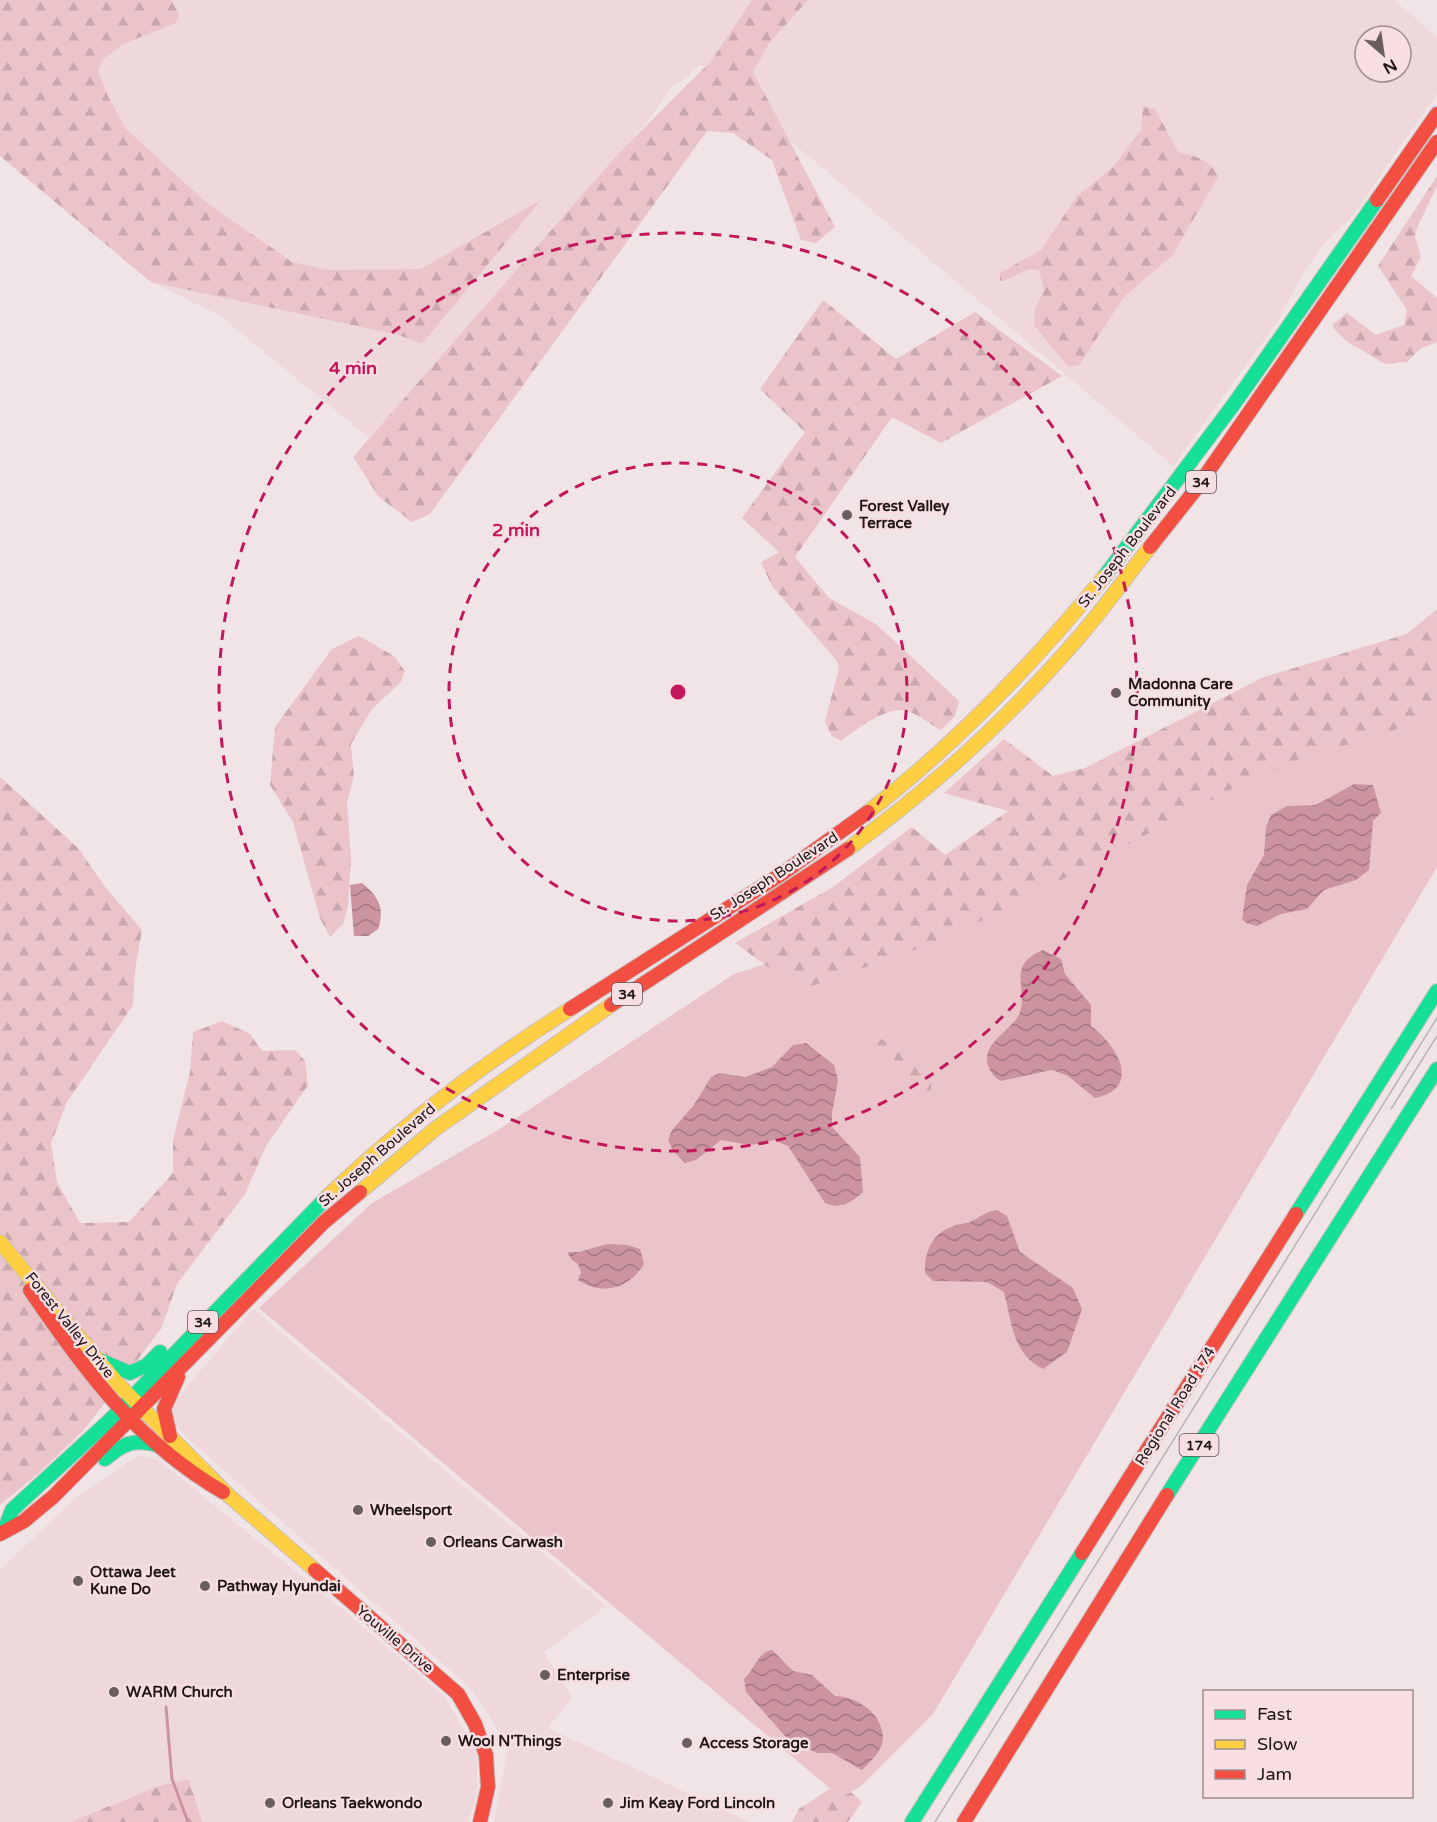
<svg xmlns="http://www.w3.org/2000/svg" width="1437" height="1822" font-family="'Varela Round',sans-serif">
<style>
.built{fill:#efd8dc;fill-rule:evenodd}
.grass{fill:#ebc4ca}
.forest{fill:url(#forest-firs)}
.water{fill:url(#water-waves)}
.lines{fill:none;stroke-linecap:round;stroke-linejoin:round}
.stream{stroke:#cb949f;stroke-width:3}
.fast-casing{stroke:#c9bfc1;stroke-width:16}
.slow-casing{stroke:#c9bfc1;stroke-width:16}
.jam-casing{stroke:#c9bfc1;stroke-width:16}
.fast{stroke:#16e098;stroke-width:14}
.slow{stroke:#ffcf43;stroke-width:14}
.jam{stroke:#f24e42;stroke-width:14}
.tram{stroke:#b9b5b6;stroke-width:1.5}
.ring{fill:none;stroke:#c2185b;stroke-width:3;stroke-dasharray:10 8}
.poi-dot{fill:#685e5f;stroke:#f6dee2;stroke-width:2}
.labels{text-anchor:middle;stroke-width:5;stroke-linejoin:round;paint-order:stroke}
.shield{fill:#f6dee2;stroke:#5f5254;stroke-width:1.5}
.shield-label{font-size:14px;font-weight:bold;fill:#1e1617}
.poi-label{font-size:15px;font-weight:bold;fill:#1e1617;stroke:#f6dee2;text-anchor:start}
.street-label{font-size:15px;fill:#1e1617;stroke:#f6dee2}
.centre{fill:#c2185b;stroke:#f6dee2;stroke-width:3}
.ring-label{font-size:18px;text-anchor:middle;font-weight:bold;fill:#c2185b;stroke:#f6dee2;stroke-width:5;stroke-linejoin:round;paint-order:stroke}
</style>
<defs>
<pattern id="forest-firs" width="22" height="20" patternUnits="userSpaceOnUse" patternTransform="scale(1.5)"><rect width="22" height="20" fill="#ebc4ca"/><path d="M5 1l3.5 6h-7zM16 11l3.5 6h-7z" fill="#c9a8ad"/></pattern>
<pattern id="water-waves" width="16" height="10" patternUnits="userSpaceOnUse" patternTransform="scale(1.5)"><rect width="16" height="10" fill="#cb949f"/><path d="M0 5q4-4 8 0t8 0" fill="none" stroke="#a47881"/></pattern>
</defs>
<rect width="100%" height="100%" fill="#f0e4e6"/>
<path class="built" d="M0 0H1394L1437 37V94L1351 218 1323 245 1302 275 1278 321 1173 466 700 64 686 78 672 86 651 117 380 447 219 315 151 282 0 156ZM1365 36H1401V72H1365Z
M253 1309 606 1606 544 1652 572 1698 548 1728 750 1822H494L508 1748 479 1700 467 1685 183 1434 171 1418 175 1401Z
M138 1455 158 1460 341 1608 444 1696 477 1751V1796L468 1822H202L188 1779 159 1786 70 1822H0V1570L71 1502Z"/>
<path class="grass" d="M1437 687V867L933 1714 860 1787 840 1797 259 1308 372 1203 498 1130 734 974 944 907Z"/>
<path class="forest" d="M0 0H171L179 14 176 23 123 44 102 60 98 71 108 96 126 129 207 203 292 262 329 270 421 269 541 200 422 344 399 335 151 282 0 156Z
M752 0H808L770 42 753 72 835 227 816 243 801 240 772 160 733 133 707 131 430 514 412 522 379 497 353 457 618 154 711 61Z
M1143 106 1155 109 1178 152C1195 156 1210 159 1218 177L1172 256 1124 297 1079 365 1068 367 1034 325 1035 309 1044 291 1039 270 1029 269 1004 281H1000V273L1041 250 1077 196 1112 168 1141 130Z
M1437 176V186L1416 230 1415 237 1421 257 1411 276 1437 298V342L1420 349 1407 362 1385 364 1346 341 1333 328V324L1347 313 1376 335 1404 325 1407 310 1378 266Z
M823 300 896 359 975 312 1062 376 941 443 892 417 795 557 829 598 876 624 959 701 955 716 941 730C931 725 919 715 908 711 887 705 856 730 841 741L831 735 825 721 839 669 837 661 772 586 761 562 779 552 742 518 805 432 760 389Z
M1437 609V709L1380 737 1313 753 1226 792 1022 901 938 942 800 990 735 943 833 887 912 827 945 855 1008 811 944 793 1004 739 1053 776 1085 768 1264 677 1407 634Z
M359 636 394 656 405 671 401 682 372 709 351 744 354 776 347 803 351 859 348 905 343 924 330 937 320 918 293 822 270 785 275 727 332 649Z
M0 777 78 848 106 888 142 930 135 970 133 1005 67 1102 51 1143 57 1182 80 1223 129 1222 173 1173V1140L190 1072 193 1032 222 1021 250 1034 262 1051 295 1050 305 1061 308 1085 266 1146 245 1194 177 1284 161 1329 84 1430 39 1473 0 1505Z
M876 1038C900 1043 915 1062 931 1080V1091L919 1089 900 1067 880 1052Z
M189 1779 202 1822H70L159 1786Z
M830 1789 840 1797 851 1792 862 1802 848 1822H792L799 1809Z"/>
<path class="water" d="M1354 784 1373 785 1381 813 1373 821 1369 870 1356 880 1324 890 1307 909 1281 914 1257 926 1246 923 1242 919 1247 885 1264 855 1266 827 1271 815 1287 806 1316 805Z
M362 883C379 897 385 908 378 929L368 936H354L350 885Z
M1043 950 1061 959 1065 974 1091 1005V1026C1117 1045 1143 1088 1095 1098L1068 1076 1052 1070 1001 1081C995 1078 992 1074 989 1068 979 1046 1007 1033 1017 1018 1033 993 1002 967 1043 950Z
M806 1043 834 1065 838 1080 832 1113V1127L860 1157 863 1192C852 1202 841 1210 825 1203L788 1146 773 1140C753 1148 741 1143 721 1140L696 1160 685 1163 673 1151 668 1140 672 1130 694 1105 711 1077 720 1073 745 1077 772 1067 793 1045Z
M997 1210 1007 1216 1020 1252 1073 1288 1082 1309 1067 1352 1043 1369C1012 1354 1012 1322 1004 1292L987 1282 933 1281 925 1273C924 1252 932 1233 954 1226 959 1224 966 1224 972 1221 982 1216 985 1212 997 1210Z
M607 1244 627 1245 640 1249 644 1264C629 1289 602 1296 578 1280L581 1272 578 1264 572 1260 567 1252H579Z
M772 1650 793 1671 812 1675 835 1696C858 1696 888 1717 882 1744 879 1754 869 1763 862 1770L832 1753H817L786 1737 746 1692 744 1679C756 1668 756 1653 772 1650Z"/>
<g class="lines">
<path class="stream" d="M166 1707 172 1779 188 1822"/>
<defs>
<path id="fast" d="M1104 577 1234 404 1377 200
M1296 1214 1437 991
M97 1359 130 1373 147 1365 160 1352
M105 1459C122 1444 135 1438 157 1445
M1167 1495 1437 1069
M4 1531 12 1510 110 1420 329 1195
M912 1822 1082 1553"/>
<path id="slow" d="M868 812C957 743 1033 664 1104 577
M848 849C932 788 1011 716 1079 637 1104 608 1126 577 1150 547
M360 1192 435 1129 611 1005
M329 1195C403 1125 484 1063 570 1009
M0 1242 119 1385 228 1495 315 1570"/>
<path id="jam" d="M1377 200 1437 114
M1150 547 1196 489 1437 142
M611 1005 848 849
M570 1009 783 873 868 812
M30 1290C85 1371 137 1442 223 1492
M170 1436 164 1409 178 1377
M0 1534 24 1521 54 1496 324 1222 360 1192
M1082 1553 1296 1214
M315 1570 458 1694 475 1724 486 1755 488 1787 480 1822
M964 1822 1167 1495"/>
</defs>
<use href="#fast" class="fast-casing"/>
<use href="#slow" class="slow-casing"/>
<use href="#jam" class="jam-casing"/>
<use href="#fast" class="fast"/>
<use href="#slow" class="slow"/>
<use href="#jam" class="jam"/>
<path class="tram" d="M1391 1109 1437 1036
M935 1822 1437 1018"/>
</g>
<g class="ring">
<circle cx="678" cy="692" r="229"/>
<circle cx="678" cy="692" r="459"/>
</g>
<g class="poi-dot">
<circle cx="847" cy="515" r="6"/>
<circle cx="1116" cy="693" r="6"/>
<circle cx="358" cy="1510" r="6"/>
<circle cx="431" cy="1542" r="6"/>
<circle cx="78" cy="1581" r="6"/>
<circle cx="205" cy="1586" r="6"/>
<circle cx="545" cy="1675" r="6"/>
<circle cx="114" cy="1692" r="6"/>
<circle cx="446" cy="1741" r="6"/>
<circle cx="687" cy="1743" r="6"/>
<circle cx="270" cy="1803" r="6"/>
<circle cx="608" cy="1803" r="6"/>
</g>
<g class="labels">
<g class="shield">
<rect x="1186" y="471" width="30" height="22" rx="4.5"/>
<rect x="612" y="983" width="30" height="22" rx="4.5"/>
<rect x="188" y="1311" width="30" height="22" rx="4.5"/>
<rect x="1179.5" y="1434" width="39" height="22" rx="4.5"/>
</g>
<g class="shield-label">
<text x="1201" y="487">34</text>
<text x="627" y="999">34</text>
<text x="203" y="1327">34</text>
<text x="1199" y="1450">174</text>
</g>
<g class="poi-label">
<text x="859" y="511">Forest Valley<tspan x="859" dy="17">Terrace</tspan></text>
<text x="1128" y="689">Madonna Care<tspan x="1128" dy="17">Community</tspan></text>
<text x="370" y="1515">Wheelsport</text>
<text x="443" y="1547">Orleans Carwash</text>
<text x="90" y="1577">Ottawa Jeet<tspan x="90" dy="17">Kune Do</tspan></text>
<text x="217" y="1591">Pathway Hyundai</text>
<text x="557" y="1680">Enterprise</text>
<text x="126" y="1697">WARM Church</text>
<text x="458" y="1746">Wool N'Things</text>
<text x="699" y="1748">Access Storage</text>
<text x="282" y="1808">Orleans Taekwondo</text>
<text x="620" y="1808">Jim Keay Ford Lincoln</text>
</g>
<g class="street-label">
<text transform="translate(1127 547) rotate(-52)" y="5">St. Joseph Boulevard</text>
<text transform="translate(774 876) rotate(-33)" y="5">St. Joseph Boulevard</text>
<text transform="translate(377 1155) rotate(-41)" y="5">St. Joseph Boulevard</text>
<text transform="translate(70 1325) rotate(51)" y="5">Forest Valley Drive</text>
<text transform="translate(1175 1406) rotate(-58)" y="5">Regional Road 174</text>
<text transform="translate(395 1639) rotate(40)" y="5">Youville Drive</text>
</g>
</g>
<circle cx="678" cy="692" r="9" class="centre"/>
<g class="ring-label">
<text x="353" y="374">4 min</text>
<text x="516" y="536">2 min</text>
</g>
<rect x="1203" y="1690" width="210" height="108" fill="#f6dee2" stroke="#a08e91" stroke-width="1.5"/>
<rect x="1215" y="1710" width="30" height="9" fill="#16e098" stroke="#a08e91" stroke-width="1.5"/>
<text x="1257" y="1720" font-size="18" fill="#1e1617">Fast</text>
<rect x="1215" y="1740" width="30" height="9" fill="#ffcf43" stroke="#a08e91" stroke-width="1.5"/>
<text x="1257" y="1750" font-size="18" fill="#1e1617">Slow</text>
<rect x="1215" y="1770" width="30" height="9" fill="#f24e42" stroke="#a08e91" stroke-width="1.5"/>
<text x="1257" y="1780" font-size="18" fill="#1e1617">Jam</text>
<g transform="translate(1383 54) rotate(151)"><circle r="28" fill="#f6dee2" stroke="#a08e91" stroke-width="1.5"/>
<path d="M0-4.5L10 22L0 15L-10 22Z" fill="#685e5f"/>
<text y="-9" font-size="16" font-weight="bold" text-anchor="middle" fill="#1e1617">N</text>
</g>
</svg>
